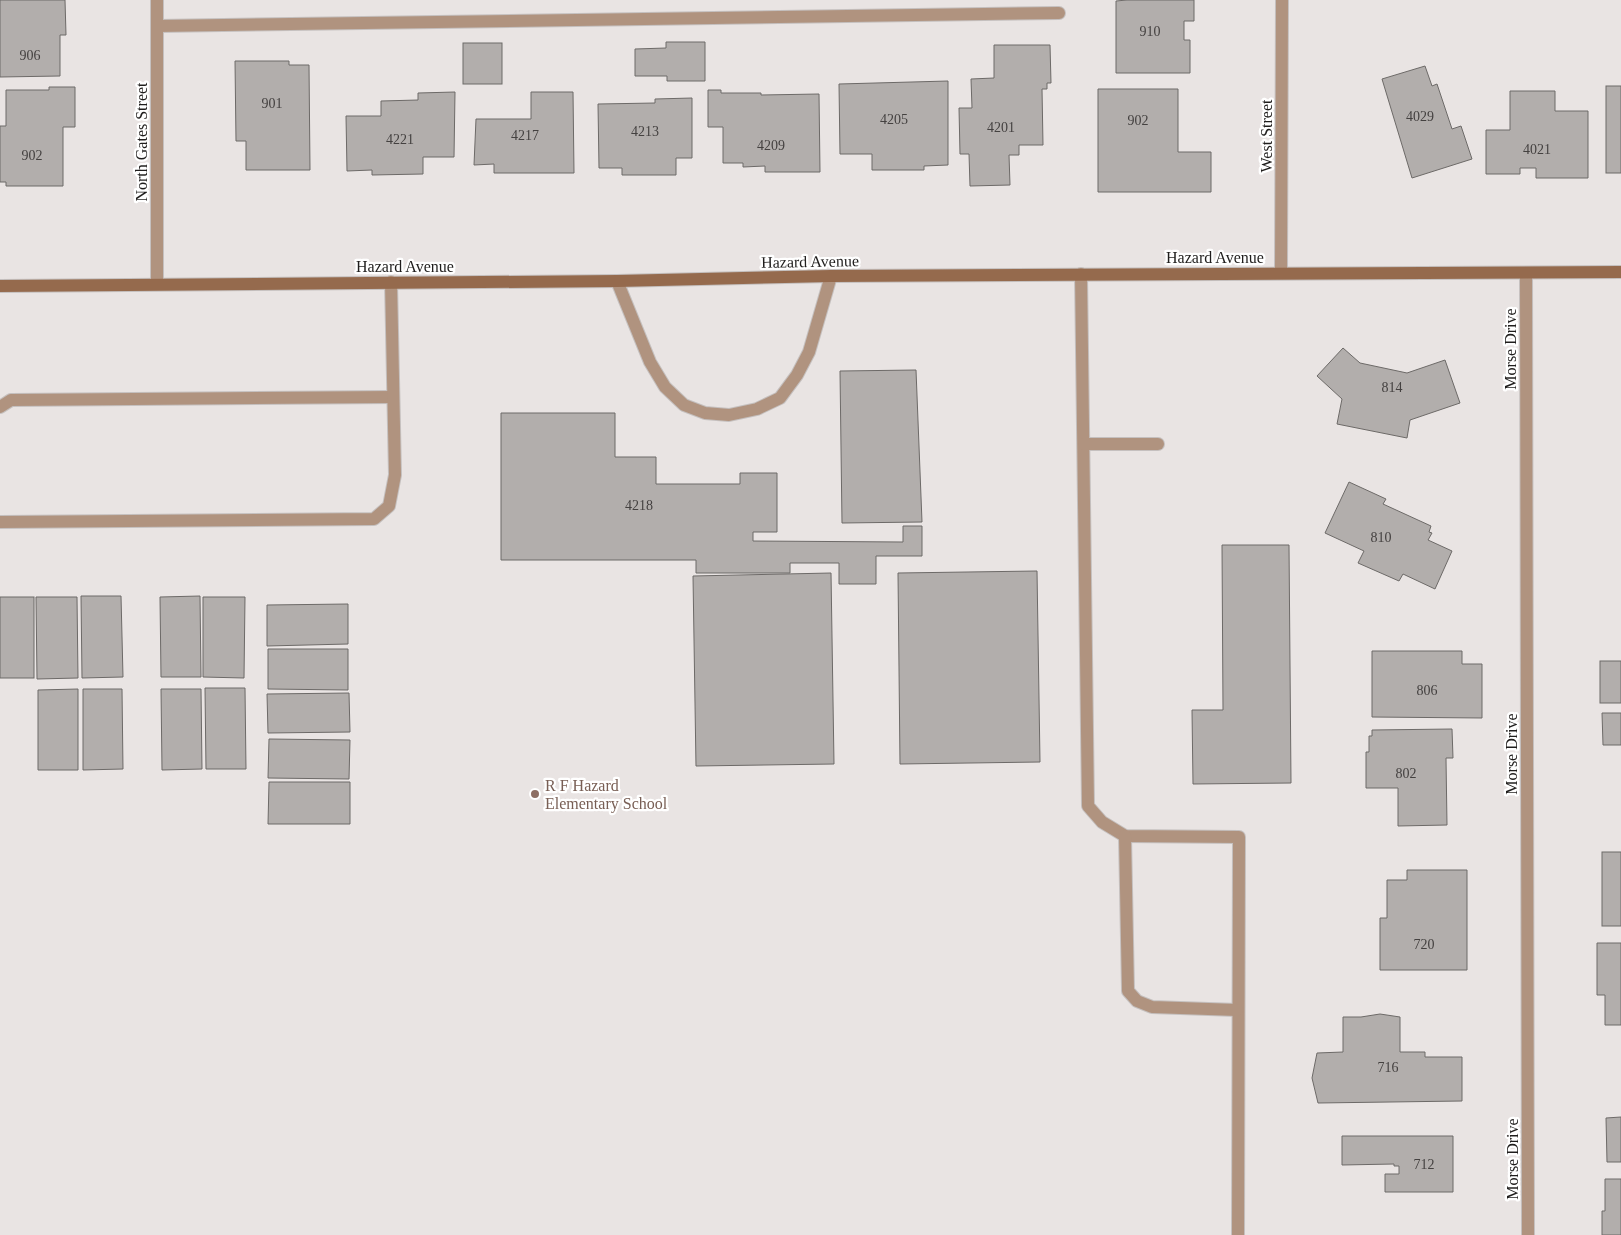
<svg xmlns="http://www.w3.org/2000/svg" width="1621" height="1235" viewBox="0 0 1621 1235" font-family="Georgia,serif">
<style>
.building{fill:#b2aeac;stroke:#6d6a68}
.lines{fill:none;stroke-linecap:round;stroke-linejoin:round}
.lane-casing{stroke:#c5c0bf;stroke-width:14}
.street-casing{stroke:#c5c0bf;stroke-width:14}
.secondary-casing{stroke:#c5c0bf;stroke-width:14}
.lane{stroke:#b0937f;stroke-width:12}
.street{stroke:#b0937f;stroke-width:12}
.secondary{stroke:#956a4d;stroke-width:12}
.education-dot{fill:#8d6e63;stroke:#fff;stroke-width:2}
.labels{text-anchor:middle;stroke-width:4.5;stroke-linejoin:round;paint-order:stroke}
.number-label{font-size:14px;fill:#444140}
.street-label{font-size:16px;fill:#1f1d1c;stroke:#fff}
.education-label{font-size:16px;fill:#785e54;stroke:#fff;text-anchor:start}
</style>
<rect width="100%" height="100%" fill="#e9e4e3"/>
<!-- building -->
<g class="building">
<path d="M 0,0 L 65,0 L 66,35 L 60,35 L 60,76 L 0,77 Z"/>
<path d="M 1127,0 L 1194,0 L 1194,21 L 1184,21 L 1184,40 L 1190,40 L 1190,73 L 1116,73 L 1116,1 Z"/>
<path d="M 666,42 L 705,42 L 705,81 L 667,81 L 667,76 L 635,76 L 635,49 L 666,48 Z"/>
<rect x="463" y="43" width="39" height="41"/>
<path d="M 994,45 L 1050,45 L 1051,83 L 1047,83 L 1047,89 L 1042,89 L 1043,145 L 1019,145 L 1019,155 L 1009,155 L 1010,185 L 970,186 L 969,154 L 960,154 L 959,108 L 972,108 L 971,79 L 994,78 Z"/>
<path d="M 235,61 L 289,61 L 289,65 L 309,65 L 310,170 L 246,170 L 246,141 L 236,141 Z"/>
<path d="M 1425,66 L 1432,86 L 1437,84 L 1452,129 L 1461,126 L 1472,159 L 1412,178 L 1382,79 Z"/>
<path d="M 948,81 L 948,165 L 924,166 L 924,170 L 872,170 L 872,154 L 840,154 L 839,84 Z"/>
<rect x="1606" y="86" width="15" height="87"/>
<path d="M 49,87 L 75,87 L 75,127 L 63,127 L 63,186 L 6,186 L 6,182 L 0,182 L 0,126 L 6,126 L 6,90 L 49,90 Z"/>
<path d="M 1098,89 L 1178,89 L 1178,152 L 1211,152 L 1211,192 L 1098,192 Z"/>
<path d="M 708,90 L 721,90 L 721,93 L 761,93 L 761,95 L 819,94 L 820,172 L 765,172 L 765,166 L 743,167 L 743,163 L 723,163 L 723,127 L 708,127 Z"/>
<path d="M 1510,91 L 1555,91 L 1555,111 L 1588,111 L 1588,178 L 1536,178 L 1536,168 L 1520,168 L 1520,174 L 1486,174 L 1486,130 L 1510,130 Z"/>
<path d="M 455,92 L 454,157 L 423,157 L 423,174 L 372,175 L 372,170 L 347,171 L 346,116 L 381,116 L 381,101 L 418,100 L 418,93 Z"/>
<path d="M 531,92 L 573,92 L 574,173 L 494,173 L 494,164 L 474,165 L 476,119 L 531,119 Z"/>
<path d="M 692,98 L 692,158 L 676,158 L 676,175 L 622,175 L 622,168 L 599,168 L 598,104 L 655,103 L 655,99 Z"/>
<path d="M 1343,348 L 1360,363 L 1407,373 L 1445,360 L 1460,403 L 1410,420 L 1407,438 L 1337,424 L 1342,399 L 1317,376 Z"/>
<path d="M 916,370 L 922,522 L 842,523 L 840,371 Z"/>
<path d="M 501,413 L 615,413 L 615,457 L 656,457 L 656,484 L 740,484 L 740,473 L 777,473 L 777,532 L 753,532 L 753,541 L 903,542 L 903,526 L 922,526 L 922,556 L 876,556 L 876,584 L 839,584 L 839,563 L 790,563 L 790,573 L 696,573 L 696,560 L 501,560 Z"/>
<path d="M 1349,482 L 1386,499 L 1383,504 L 1431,526 L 1429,532 L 1432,533 L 1428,540 L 1452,551 L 1435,589 L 1403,574 L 1399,581 L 1358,563 L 1364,551 L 1325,533 Z"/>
<path d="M 1222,545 L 1289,545 L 1291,783 L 1193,784 L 1192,710 L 1223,710 Z"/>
<path d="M 1037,571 L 1040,762 L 900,764 L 898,573 Z"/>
<path d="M 831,573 L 834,764 L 696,766 L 693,576 Z"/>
<path d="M 81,596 L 121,596 L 123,677 L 82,678 Z"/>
<path d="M 200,596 L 201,677 L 161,677 L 160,597 Z"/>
<rect x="0" y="597" width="34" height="81"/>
<path d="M 36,597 L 77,597 L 78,678 L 37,679 Z"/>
<path d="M 203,597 L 245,597 L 244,678 L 203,677 Z"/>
<path d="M 348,604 L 348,644 L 267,646 L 267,605 Z"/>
<path d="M 268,649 L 348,649 L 348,690 L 268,689 Z"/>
<path d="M 1372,651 L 1462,651 L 1462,664 L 1482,664 L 1482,718 L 1372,717 Z"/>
<rect x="1600" y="661" width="21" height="42"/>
<path d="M 205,688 L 245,688 L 246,769 L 206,769 Z"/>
<path d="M 78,689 L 78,770 L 38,770 L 38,690 Z"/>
<path d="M 83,689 L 122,689 L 123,769 L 83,770 Z"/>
<path d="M 161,689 L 201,689 L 202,769 L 162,770 Z"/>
<path d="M 349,693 L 350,732 L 268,733 L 267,694 Z"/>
<path d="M 1602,713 L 1621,713 L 1621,745 L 1603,745 Z"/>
<path d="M 1452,729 L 1453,758 L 1446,758 L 1447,825 L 1398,826 L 1398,788 L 1366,788 L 1366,752 L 1369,752 L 1369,736 L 1372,736 L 1372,730 Z"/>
<path d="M 269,739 L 350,740 L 349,779 L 268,778 Z"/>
<path d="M 269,782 L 350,782 L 350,824 L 268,824 Z"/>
<rect x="1602" y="852" width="19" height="74"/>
<path d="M 1407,870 L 1467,870 L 1467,970 L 1380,970 L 1380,918 L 1387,918 L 1387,880 L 1407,880 Z"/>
<path d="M 1597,943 L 1621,943 L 1621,1025 L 1605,1025 L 1605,995 L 1597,995 Z"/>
<path d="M 1380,1014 L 1400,1017 L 1400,1052 L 1425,1052 L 1425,1057 L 1462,1057 L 1462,1101 L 1318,1103 L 1312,1078 L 1317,1053 L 1343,1052 L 1343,1017 L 1361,1017 Z"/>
<path d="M 1621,1117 L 1621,1162 L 1607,1162 L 1606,1118 Z"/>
<path d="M 1342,1136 L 1453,1136 L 1453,1192 L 1385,1192 L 1385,1174 L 1399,1174 L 1399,1166 L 1394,1166 L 1394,1164 L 1342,1165 Z"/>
<path d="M 1605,1179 L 1621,1179 L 1621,1235 L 1602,1235 L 1602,1211 L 1605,1211 Z"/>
</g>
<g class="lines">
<defs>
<g id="lane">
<path d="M 157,26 L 1059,13"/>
<path d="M 1081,274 L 1088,806 L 1102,822 L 1125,836 L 1239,837 L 1238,1235"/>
<path d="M 617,281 L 650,362 L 665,387 L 684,405 L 705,413 L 729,415 L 757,409 L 780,398 L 797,375 L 809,352 L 831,276"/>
<path d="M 0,407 L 11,400 L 393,397"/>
<path d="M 1084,444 L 1158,444"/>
<path d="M 0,522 L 374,519 L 389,506 L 395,475 L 391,282"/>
<path d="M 1125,836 L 1128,991 L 1137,1001 L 1152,1007 L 1237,1010"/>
</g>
<g id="street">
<path d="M 157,0 L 157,284"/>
<path d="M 1281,273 L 1282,0"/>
<path d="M 1526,273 L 1528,1235"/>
</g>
<path id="secondary" d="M 0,286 L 617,281 L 831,276 L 1621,272"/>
</defs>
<!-- lane casing -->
<use href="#lane" class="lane-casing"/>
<!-- street casing -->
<use href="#street" class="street-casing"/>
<!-- secondary casing -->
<use href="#secondary" class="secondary-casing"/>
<!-- lane -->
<use href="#lane" class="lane"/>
<!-- street -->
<use href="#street" class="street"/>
<!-- secondary -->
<use href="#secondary" class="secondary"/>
</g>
<!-- markers -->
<circle class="education-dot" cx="535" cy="794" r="5"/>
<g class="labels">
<!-- number labels -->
<g class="number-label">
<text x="1150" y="36">910</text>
<text x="30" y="60">906</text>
<text x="272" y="108">901</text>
<text x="1420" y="121">4029</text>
<text x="894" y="124">4205</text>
<text x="1138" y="125">902</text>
<text x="1001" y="132">4201</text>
<text x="645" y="136">4213</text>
<text x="525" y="140">4217</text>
<text x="400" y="144">4221</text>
<text x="771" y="150">4209</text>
<text x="1537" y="154">4021</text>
<text x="32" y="160">902</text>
<text x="1392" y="392">814</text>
<text x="639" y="510">4218</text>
<text x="1381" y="542">810</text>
<text x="1427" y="695">806</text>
<text x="1406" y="778">802</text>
<text x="1424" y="949">720</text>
<text x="1388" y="1072">716</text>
<text x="1424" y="1169">712</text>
</g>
<!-- street labels -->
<g class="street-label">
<text transform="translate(1266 136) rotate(-90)" y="6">West Street</text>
<text transform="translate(141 142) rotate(-90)" y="6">North Gates Street</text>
<text x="1215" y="263">Hazard Avenue</text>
<text transform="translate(810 261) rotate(-1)" y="6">Hazard Avenue</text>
<text x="405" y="272">Hazard Avenue</text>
<text transform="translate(1510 349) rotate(-90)" y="6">Morse Drive</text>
<text transform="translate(1511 754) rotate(-90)" y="6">Morse Drive</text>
<text transform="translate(1512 1159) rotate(-90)" y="6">Morse Drive</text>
</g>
<!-- education labels -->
<g class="education-label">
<text x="545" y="791">R F Hazard<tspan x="545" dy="18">Elementary School</tspan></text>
</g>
</g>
</svg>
